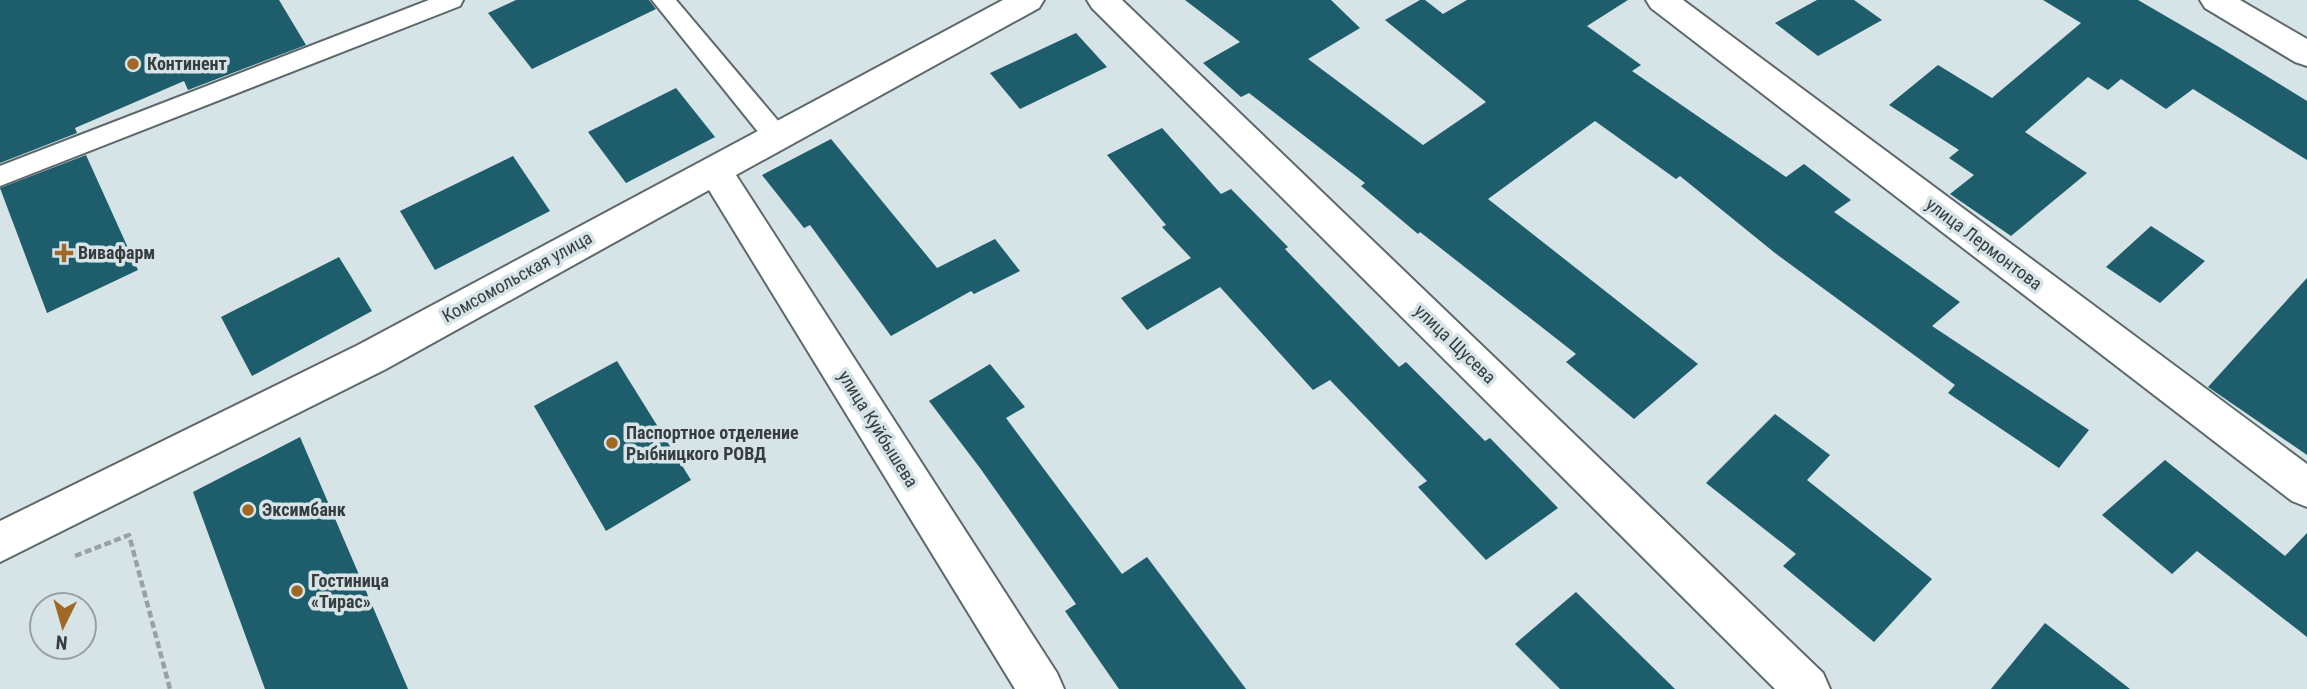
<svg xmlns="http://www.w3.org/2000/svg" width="2307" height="689" viewBox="0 0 2307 689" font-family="'Roboto Condensed',sans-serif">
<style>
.building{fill:#1d5d6c}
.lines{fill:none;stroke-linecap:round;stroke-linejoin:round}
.service-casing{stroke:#5d686b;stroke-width:4}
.minor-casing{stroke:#5d686b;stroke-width:4}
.path{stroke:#98a2a5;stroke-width:4.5;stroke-dasharray:7 3.5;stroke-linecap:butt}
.service{fill:#fff;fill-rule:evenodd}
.minor{fill:#fff;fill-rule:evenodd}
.poi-dot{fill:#a16825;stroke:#d6e3e7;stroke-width:2.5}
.labels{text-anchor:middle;stroke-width:7;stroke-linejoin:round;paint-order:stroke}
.poi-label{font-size:18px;font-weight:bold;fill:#373d3e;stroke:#d6e3e7;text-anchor:start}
.street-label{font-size:18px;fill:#373d3e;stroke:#d6e3e7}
</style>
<rect width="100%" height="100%" fill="#d6e3e7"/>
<!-- building -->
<g class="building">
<path d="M 0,0 L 279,0 L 306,45 L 188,90 L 184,81 L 75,128 L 77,133 L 0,163 Z"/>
<path d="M 516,0 L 649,0 L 656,9 L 532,69 L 488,13 Z"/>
<path d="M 1185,0 L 1331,0 L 1360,28 L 1308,59 L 1423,145 L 1486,102 L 1385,20 L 1420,0 L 1425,0 L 1443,14 L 1467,0 L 1628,0 L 1587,26 L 1641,65 L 1632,71 L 1786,177 L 1804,164 L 1851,200 L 1834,212 L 1960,302 L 1932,326 L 2089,430 L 2059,468 L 1948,393 L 1955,385 L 1775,253 L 1680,176 L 1676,179 L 1595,121 L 1488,199 L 1698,364 L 1634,419 L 1566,362 L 1576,354 L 1420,232 L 1418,234 L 1361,186 L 1365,183 L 1249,93 L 1241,97 L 1203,63 L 1240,42 Z"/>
<path d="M 1817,0 L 1854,0 L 1882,20 L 1818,56 L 1775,23 Z"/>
<path d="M 2043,0 L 2138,0 L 2219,47 L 2307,101 L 2307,160 L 2193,89 L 2166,109 L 2121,79 L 2108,90 L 2088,77 L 2025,132 L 2087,173 L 2011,236 L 1950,194 L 1974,175 L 1949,158 L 1959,150 L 1889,105 L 1938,65 L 1992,98 L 2081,23 Z"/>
<path d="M 1076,33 L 1107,67 L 1020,109 L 990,73 Z"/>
<path d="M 676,88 L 715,137 L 626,183 L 588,132 Z"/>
<path d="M 1162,128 L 1221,194 L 1231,189 L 1288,247 L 1285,249 L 1399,367 L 1406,362 L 1485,441 L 1490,438 L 1558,508 L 1486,560 L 1418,487 L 1427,481 L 1330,380 L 1313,390 L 1220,287 L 1147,330 L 1121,298 L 1191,258 L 1162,227 L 1166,225 L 1107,155 Z"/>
<path d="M 831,139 L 937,268 L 995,239 L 1020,271 L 974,294 L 971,291 L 891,336 L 810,225 L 804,228 L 762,175 Z"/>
<path d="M 86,155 L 138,270 L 47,313 L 0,188 Z"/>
<path d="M 513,156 L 550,211 L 435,270 L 400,211 Z"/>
<path d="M 2151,226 L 2205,261 L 2160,303 L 2106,267 Z"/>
<path d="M 339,257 L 372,311 L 252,376 L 221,317 Z"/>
<path d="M 2307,278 L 2307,455 L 2208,387 Z"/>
<path d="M 617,361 L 691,480 L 606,531 L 534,406 Z"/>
<path d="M 990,364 L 1025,407 L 1006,418 L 1122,574 L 1147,557 L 1246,689 L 1119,689 L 1065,611 L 1076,604 L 980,468 L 929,401 Z"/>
<path d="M 1775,414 L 1830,455 L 1807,480 L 1932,579 L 1874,642 L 1783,566 L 1796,554 L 1706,483 Z"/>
<path d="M 300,437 L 408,689 L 265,689 L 193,492 Z"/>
<path d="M 2165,460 L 2285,556 L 2307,533 L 2307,637 L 2197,551 L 2172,574 L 2102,515 Z"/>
<path d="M 1576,592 L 1675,689 L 1560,689 L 1515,644 Z"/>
<path d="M 2045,623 L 2130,689 L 1991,689 Z"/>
</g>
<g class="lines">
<defs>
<g id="service">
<path d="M 429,0 L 463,0 L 460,6 L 0,186 L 0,166 Z"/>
<path d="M 652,0 L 676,0 L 785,129 L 788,136 L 785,143 L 776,145 L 767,143 Z"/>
</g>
<g id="minor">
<path d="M 1003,0 L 1044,0 L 1039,8 L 736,175 L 1057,673 L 1064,689 L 1015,689 L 709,190 L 386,369 L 0,562 L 0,521 L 358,345 Z"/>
<path d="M 1087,0 L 1122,0 L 1823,673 L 1830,689 L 1775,689 L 1092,8 Z"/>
<path d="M 1646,0 L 1683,0 L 2307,464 L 2307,507 L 2292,501 L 1651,8 Z"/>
<path d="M 2200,0 L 2240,0 L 2307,39 L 2307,66 L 2295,62 L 2205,8 Z"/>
</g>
</defs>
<!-- service casing -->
<use href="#service" class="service-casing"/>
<!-- minor casing -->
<use href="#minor" class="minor-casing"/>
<!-- path -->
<path class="path" d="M 75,556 L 129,535 L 170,689"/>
<!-- service -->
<use href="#service" class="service"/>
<!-- minor -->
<use href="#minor" class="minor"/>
</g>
<!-- markers -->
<g class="poi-dot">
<circle cx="133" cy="64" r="7"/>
<path d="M60.5 242.5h7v7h7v7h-7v7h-7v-7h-7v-7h7z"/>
<circle cx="612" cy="443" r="7"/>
<circle cx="248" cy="510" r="7"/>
<circle cx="297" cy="591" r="7"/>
</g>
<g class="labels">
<!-- poi labels -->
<g class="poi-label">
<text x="147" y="70">Континент</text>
<text x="78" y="259">Вивафарм</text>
<text x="626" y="439">Паспортное отделение<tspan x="626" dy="21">Рыбницкого РОВД</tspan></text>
<text x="262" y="516">Эксимбанк</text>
<text x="311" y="587">Гостиница<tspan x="311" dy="21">«Тирас»</tspan></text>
</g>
<!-- street labels -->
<g class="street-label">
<text transform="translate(1984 244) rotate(37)" y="6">улица Лермонтова</text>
<text transform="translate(517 277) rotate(-29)" y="6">Комсомольская улица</text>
<text transform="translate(1455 344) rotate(44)" y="6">улица Щусева</text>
<text transform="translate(878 429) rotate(58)" y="6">улица Куйбышева</text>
</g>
</g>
<!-- north arrow -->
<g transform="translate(63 626) rotate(185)"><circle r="33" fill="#d6e3e7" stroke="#96a1a3" stroke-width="2"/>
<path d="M0-5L12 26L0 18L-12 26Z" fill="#a16825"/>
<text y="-10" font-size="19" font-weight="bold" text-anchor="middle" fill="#373d3e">N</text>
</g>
</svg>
